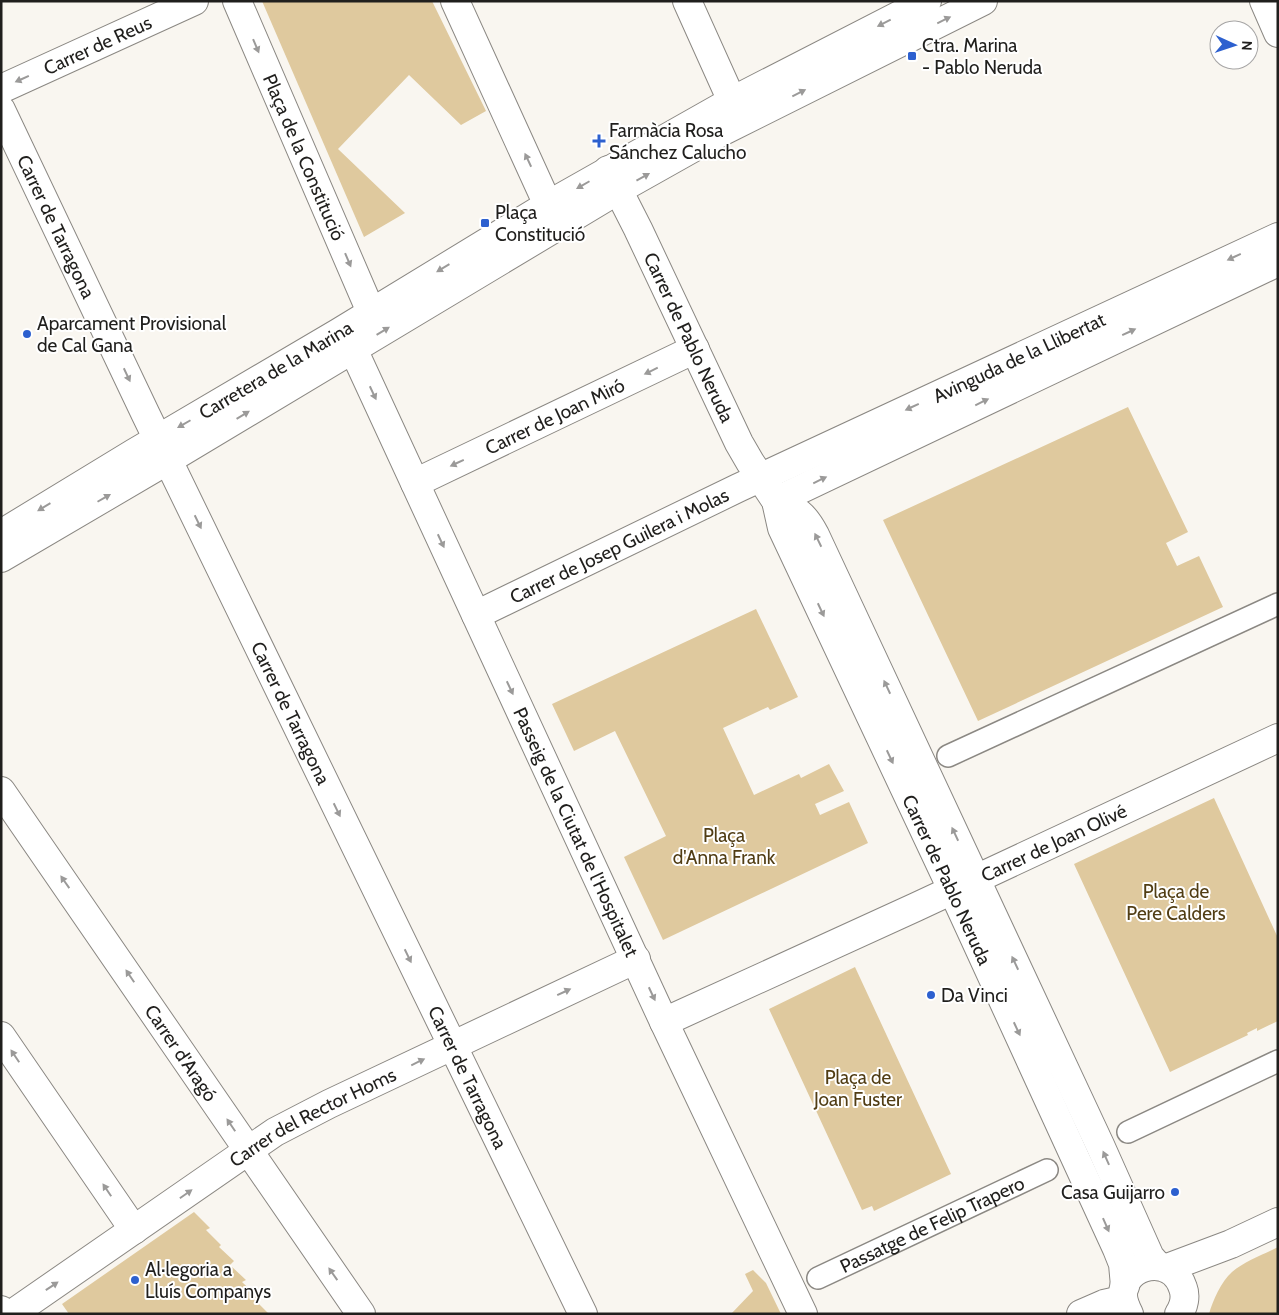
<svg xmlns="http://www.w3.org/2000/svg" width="1279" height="1315" viewBox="0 0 1279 1315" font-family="Cabin,sans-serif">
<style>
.green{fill:#dfc99e}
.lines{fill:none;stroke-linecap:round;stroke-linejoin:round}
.pedestrian-casing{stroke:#8b8883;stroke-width:24}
.minor-casing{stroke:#8b8883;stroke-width:30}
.tertiary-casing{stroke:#8b8883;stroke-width:30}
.secondary-casing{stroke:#8b8883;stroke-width:30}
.pedestrian{stroke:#fff;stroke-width:21}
.minor{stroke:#fff;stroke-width:28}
.tertiary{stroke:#fff;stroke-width:28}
.secondary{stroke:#fff;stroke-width:28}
.oneway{fill:#9b9a99}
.poi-dot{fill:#2d60cf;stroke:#fff;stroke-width:2}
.labels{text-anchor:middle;stroke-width:4;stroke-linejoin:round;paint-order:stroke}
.street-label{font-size:19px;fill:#201f1d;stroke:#fff}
.poi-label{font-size:19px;fill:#201f1d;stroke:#fff;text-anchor:start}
.park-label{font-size:19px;fill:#513d14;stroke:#fff}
</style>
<rect width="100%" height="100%" fill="#f9f6f0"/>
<!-- green -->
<g class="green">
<path d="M 262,1 L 432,1 L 486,111 L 461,125 L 409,75 L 338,149 L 405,213 L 364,237 Z"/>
<path d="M 1128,407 L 1188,532 L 1166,543 L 1177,566 L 1199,556 L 1223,607 L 978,721 L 883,520 Z"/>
<path d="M 756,609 L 798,697 L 770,710 L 768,707 L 723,728 L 754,795 L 799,774 L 801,778 L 829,764 L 844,791 L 815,804 L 820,815 L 849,802 L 868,843 L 663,940 L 624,857 L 666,836 L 615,731 L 574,751 L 552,704 Z"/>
<path d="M 1214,798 L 1278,938 L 1278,1021 L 1257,1031 L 1257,1028 L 1247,1033 L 1248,1035 L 1170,1072 L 1074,864 Z"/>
<path d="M 855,967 L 951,1174 L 874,1211 L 872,1206 L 862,1210 L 769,1009 Z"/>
<path d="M 194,1212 L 210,1228 L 206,1230 L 221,1245 L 219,1247 L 234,1261 L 230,1265 L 246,1280 L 242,1282 L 258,1297 L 254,1299 L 269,1314 L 69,1314 L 62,1304 Z"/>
<path d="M 1278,1247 L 1278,1314 L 1209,1314 C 1213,1300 1221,1282 1232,1272 C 1245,1261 1263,1255 1278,1247 Z"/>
<path d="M 753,1270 L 766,1283 L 781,1314 L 731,1314 L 753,1291 L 745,1274 Z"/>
</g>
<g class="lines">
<defs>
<g id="pedestrian">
<path d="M 948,756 L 1278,604"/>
<path d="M 1128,1132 L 1278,1061"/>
<path id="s1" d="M 818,1278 L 1047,1170"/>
</g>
<g id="minor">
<path id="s2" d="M 237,1 L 371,312"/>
<path d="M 455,1 L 548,205 C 550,213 550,221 545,228"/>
<path d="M 1264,1 L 1278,33"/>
<path id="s3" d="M 1,89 L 194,1"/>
<path id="s4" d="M 1,110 L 146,415 L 583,1314"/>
<path id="s5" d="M 608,170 L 638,229 L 739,443 L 750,462 L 776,501 L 782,528 L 952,889 L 1117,1249 L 1123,1264 L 1125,1286"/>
<path id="s6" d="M 353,349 L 664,1022 L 803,1314"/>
<path id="s7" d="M 415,483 L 695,349"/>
<path d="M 776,501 C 797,510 804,514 815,535 L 1100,1145 L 1150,1257 L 1157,1265"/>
<path d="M 776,501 L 1278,262"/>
<path id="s8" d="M 476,615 L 738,488 L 1278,237"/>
<path id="s9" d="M 1,791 C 122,965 240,1140 361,1314"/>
<path id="s10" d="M 664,1022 L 916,907 L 1278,738"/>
<path d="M 1,1036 L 134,1230"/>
<path d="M 1167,1268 L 1231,1244 L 1278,1222"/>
<path id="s11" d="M 12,1314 L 275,1132 L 329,1104 L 636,959"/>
<path d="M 1081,1314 L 1104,1304 L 1113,1302 L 1125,1306"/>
<path d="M 1129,1314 C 1126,1308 1123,1302 1123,1295 C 1123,1263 1172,1253 1183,1288 C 1186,1296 1184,1306 1179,1314"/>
</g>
<g id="tertiary">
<path d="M 687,1 L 732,101 L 738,107 L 745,111"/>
<path id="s12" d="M 1,534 L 134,453 L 338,333 L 548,205 L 732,101 L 927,1"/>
<path d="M 1,558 L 168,460 L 618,190 L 723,131 L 983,1"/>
</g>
<path id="secondary" d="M 1,1310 L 4,1314"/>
</defs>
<!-- pedestrian casing -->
<use href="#pedestrian" class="pedestrian-casing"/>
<!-- minor casing -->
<use href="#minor" class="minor-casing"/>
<!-- tertiary casing -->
<use href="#tertiary" class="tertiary-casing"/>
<!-- secondary casing -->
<use href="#secondary" class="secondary-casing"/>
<!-- pedestrian -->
<use href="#pedestrian" class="pedestrian"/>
<!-- minor -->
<use href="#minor" class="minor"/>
<!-- tertiary -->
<use href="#tertiary" class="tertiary"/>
<!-- secondary -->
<use href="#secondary" class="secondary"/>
</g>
<!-- one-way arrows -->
<defs><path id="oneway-solid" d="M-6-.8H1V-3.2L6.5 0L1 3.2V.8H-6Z" transform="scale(1.25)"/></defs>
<g class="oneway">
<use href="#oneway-solid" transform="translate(944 20) rotate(-26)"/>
<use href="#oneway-solid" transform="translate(884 23) rotate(153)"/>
<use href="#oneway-solid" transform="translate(256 46) rotate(67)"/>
<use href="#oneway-solid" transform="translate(22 79) rotate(156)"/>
<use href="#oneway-solid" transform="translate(799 93) rotate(-27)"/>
<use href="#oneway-solid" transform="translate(528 160) rotate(-115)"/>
<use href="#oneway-solid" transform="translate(643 177) rotate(-29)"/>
<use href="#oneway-solid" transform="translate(583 185) rotate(150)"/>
<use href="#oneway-solid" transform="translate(1234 257) rotate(155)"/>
<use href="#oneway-solid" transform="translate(348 260) rotate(67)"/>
<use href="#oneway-solid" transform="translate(443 268) rotate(149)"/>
<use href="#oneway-solid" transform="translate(383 331) rotate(-31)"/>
<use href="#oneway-solid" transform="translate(1129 332) rotate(-25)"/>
<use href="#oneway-solid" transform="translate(651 371) rotate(154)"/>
<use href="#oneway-solid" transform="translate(127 375) rotate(65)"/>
<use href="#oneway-solid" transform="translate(373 393) rotate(65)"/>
<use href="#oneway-solid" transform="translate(982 402) rotate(-26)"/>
<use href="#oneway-solid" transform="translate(912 407) rotate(155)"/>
<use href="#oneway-solid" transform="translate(243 415) rotate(-31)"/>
<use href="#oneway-solid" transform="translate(184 424) rotate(150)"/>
<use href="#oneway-solid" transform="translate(457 463) rotate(155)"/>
<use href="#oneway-solid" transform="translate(820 480) rotate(-26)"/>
<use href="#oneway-solid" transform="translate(104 498) rotate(-30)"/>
<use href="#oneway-solid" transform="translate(44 507) rotate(149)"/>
<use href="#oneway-solid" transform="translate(198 522) rotate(64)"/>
<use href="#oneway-solid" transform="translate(818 540) rotate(-116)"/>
<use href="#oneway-solid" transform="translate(441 541) rotate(65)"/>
<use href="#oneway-solid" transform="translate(821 610) rotate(65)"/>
<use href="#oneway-solid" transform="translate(887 687) rotate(-115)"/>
<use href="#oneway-solid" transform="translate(510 688) rotate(65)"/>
<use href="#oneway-solid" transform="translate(890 757) rotate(65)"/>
<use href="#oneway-solid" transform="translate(337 810) rotate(64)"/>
<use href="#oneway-solid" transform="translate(955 834) rotate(-115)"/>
<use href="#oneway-solid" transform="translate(65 882) rotate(-125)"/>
<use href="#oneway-solid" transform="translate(408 956) rotate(64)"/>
<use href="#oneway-solid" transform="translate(1015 963) rotate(-115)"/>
<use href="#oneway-solid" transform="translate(130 976) rotate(-124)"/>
<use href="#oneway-solid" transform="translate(564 992) rotate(-25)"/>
<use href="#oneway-solid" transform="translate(652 994) rotate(65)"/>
<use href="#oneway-solid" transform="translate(1017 1029) rotate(65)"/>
<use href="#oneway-solid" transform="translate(15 1056) rotate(-124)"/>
<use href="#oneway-solid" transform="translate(418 1062) rotate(-26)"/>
<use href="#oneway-solid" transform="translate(231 1125) rotate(-124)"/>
<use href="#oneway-solid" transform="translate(1106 1158) rotate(-114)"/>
<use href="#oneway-solid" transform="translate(107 1190) rotate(-124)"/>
<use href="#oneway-solid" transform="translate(186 1194) rotate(-35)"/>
<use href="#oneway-solid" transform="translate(1106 1225) rotate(66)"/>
<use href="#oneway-solid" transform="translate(333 1274) rotate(-125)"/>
<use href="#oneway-solid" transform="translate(52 1286) rotate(-34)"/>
</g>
<!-- markers -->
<g class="poi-dot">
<rect x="907" y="51" width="10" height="10" rx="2.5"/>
<path d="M596.5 133.5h5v5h5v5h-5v5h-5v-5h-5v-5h5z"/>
<rect x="480" y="218" width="10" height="10" rx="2.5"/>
<circle cx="27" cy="334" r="5"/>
<circle cx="931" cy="995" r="5"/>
<circle cx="1175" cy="1192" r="5"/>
<circle cx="135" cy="1280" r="5"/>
</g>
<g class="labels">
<!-- street labels -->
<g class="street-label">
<text dy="7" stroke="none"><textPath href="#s3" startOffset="106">Carrer de Reus</textPath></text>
<text dy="7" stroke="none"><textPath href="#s2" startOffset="170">Plaça de la Constitució</textPath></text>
<text dy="7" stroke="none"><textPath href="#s4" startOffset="129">Carrer de Tarragona</textPath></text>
<text dy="7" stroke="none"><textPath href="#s5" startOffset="186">Carrer de Pablo Neruda</textPath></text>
<text dy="7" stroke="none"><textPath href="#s8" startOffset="601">Avinguda de la Llibertat</textPath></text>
<text dy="7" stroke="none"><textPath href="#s12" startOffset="320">Carretera de la Marina</textPath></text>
<text dy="7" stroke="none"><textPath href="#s7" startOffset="155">Carrer de Joan Miró</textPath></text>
<text dy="7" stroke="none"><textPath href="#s8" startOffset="159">Carrer de Josep Guilera i Molas</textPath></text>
<text dy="7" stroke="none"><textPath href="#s4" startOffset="669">Carrer de Tarragona</textPath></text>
<text dy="7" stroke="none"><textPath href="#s6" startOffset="532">Passeig de la Ciutat de l'Hospitalet</textPath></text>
<text dy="7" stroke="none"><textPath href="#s10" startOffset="429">Carrer de Joan Olivé</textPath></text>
<text dy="7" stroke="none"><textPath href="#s5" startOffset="788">Carrer de Pablo Neruda</textPath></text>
<text dy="7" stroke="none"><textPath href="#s9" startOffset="318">Carrer d'Aragó</textPath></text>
<text dy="7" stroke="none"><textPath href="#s4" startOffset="1074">Carrer de Tarragona</textPath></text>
<text dy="7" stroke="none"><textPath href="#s11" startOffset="360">Carrer del Rector Homs</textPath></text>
<text dy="7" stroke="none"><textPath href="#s1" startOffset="126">Passatge de Felip Trapero</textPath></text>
</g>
<!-- poi labels -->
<g class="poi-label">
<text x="922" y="52">Ctra. Marina<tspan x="922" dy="22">- Pablo Neruda</tspan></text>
<text x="609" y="137">Farmàcia Rosa<tspan x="609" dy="22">Sánchez Calucho</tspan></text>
<text x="495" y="219">Plaça<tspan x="495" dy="22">Constitució</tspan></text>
<text x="37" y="330">Aparcament Provisional<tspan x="37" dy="22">de Cal Gana</tspan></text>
<text x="941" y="1002">Da Vinci</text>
<text x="1165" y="1199" text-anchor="end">Casa Guijarro</text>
<text x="145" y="1276">Al·legoria a<tspan x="145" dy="22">Lluís Companys</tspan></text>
</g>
<!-- park labels -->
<g class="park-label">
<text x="724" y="842">Plaça<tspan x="724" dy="22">d'Anna Frank</tspan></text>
<text x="1176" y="898">Plaça de<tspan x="1176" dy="22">Pere Calders</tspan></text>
<text x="858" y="1084">Plaça de<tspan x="858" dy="22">Joan Fuster</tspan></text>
</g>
</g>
<!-- border -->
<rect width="1279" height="1315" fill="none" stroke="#201f1d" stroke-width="5"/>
<!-- north arrow -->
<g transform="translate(1234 45) rotate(93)"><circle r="24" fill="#ffffff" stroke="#a6a5a5"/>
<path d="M0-4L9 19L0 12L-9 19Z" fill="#2d60cf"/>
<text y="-8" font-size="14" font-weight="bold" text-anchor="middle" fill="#201f1d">N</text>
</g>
</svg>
